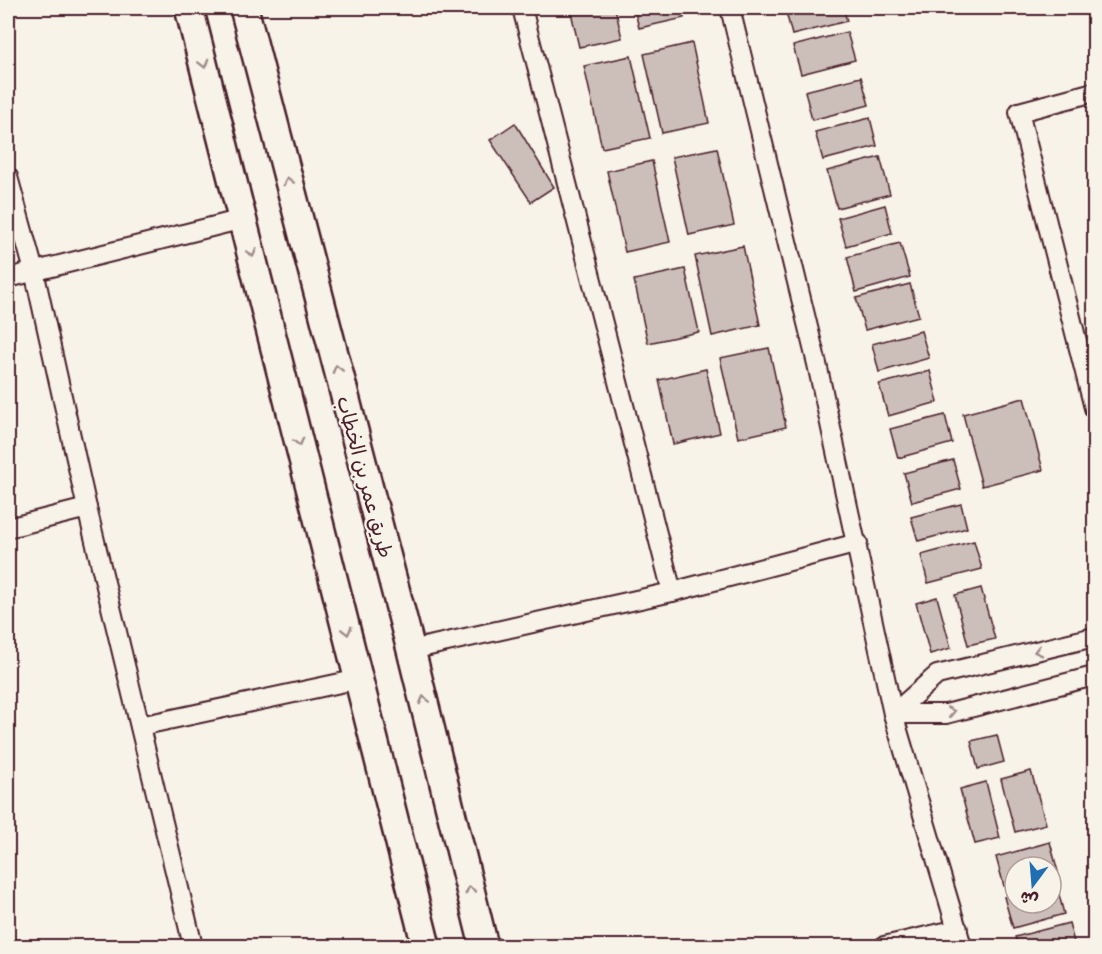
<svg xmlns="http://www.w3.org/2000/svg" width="1102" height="954" viewBox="0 0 1102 954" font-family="Dekko,'Playpen Sans Arabic',sans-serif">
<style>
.building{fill:#ccbfb9;stroke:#4a1f2b;stroke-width:1.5}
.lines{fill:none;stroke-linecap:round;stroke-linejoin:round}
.street-casing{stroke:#4a1f2b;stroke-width:22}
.secondary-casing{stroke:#4a1f2b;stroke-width:32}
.street{stroke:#f7f3e8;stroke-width:18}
.secondary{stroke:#f7f3e8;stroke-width:27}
.oneway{stroke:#a0898a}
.labels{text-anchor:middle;stroke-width:4.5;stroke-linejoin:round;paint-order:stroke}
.street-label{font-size:20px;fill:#4a1f2b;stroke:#f7f3e8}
</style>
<rect width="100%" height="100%" fill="#f7f3e8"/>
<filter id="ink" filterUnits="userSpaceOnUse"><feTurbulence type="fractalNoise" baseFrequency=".0167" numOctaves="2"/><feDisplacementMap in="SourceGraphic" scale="12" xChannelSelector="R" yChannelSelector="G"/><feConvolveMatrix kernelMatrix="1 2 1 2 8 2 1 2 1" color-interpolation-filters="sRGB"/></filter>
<g filter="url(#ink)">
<!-- building -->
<g class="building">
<path d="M 570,8 L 615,8 L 622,38 L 579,47 Z"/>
<path d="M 634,8 L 682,8 L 684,18 L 639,28 Z"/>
<path d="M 785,8 L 843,8 L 847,21 L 792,35 Z"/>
<path d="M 847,32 L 855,60 L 801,74 L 793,46 Z"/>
<path d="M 692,43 L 709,123 L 662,133 L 644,54 Z"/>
<path d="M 631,56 L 650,138 L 602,148 L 584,66 Z"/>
<path d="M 861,77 L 869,105 L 812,120 L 805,91 Z"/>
<path d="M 870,118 L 877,146 L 823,160 L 815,132 Z"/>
<path d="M 515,123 L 554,187 L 531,202 L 490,140 Z"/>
<path d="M 717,148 L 734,225 L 689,235 L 672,157 Z"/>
<path d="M 880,157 L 890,194 L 837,208 L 827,171 Z"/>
<path d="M 652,161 L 670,242 L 625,252 L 607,171 Z"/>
<path d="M 885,205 L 892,233 L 846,246 L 838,218 Z"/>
<path d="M 900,243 L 910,277 L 856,292 L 847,257 Z"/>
<path d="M 743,246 L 760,325 L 712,336 L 695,256 Z"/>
<path d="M 685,269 L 699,332 L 648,343 L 634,280 Z"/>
<path d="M 910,284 L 919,316 L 865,330 L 856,298 Z"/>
<path d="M 921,331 L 929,358 L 879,372 L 872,344 Z"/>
<path d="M 769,348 L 786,427 L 738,438 L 720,358 Z"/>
<path d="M 706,369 L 720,433 L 673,444 L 659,380 Z"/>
<path d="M 930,371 L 938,402 L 888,416 L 879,384 Z"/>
<path d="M 1024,398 L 1043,470 L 982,486 L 963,414 Z"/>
<path d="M 945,415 L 952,443 L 898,458 L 890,429 Z"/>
<path d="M 953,460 L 961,489 L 912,502 L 904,473 Z"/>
<path d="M 961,504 L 967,528 L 918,541 L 911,517 Z"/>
<path d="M 974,541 L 982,569 L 928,583 L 921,555 Z"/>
<path d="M 981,588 L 995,639 L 968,645 L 955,595 Z"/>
<path d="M 937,597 L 951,648 L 930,654 L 916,603 Z"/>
<path d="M 997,735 L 1004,762 L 978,769 L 971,741 Z"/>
<path d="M 1031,771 L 1046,824 L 1015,832 L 1001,779 Z"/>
<path d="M 986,782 L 1000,838 L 975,844 L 960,789 Z"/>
<path d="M 1050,842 L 1058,872 L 1051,874 L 1051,867 L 1015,867 L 1015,883 L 1004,886 L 996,857 Z"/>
<path d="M 1056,883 L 1064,914 L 1013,928 L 1004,897 L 1015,894 L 1015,903 L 1051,903 L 1051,885 Z"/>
<path d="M 1069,923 L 1075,946 L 1018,946 L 1015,937 Z"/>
</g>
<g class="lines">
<defs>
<g id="street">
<path d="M 522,8 L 672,592"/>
<path d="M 730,8 L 817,364 L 893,714 L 962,946"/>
<path d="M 1094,92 L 1019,112 L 1094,408"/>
<path d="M 8,177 L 34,271 L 87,508 L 193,946"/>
<path d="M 8,278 L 243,219"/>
<path d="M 8,528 L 87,508"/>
<path d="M 411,650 L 672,592 L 858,543"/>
<path d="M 893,714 L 937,675 L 1094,637"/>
<path d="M 893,714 L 946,714 L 1094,676"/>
<path d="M 140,726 L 359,679"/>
<path d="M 884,946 L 958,929"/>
</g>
<g id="secondary">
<path d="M 189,8 L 426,946"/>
<path d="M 244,8 L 411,650 L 484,946"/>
</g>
</defs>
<!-- street casing -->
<use href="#street" class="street-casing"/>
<!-- secondary casing -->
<use href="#secondary" class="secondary-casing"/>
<!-- street -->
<use href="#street" class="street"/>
<!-- secondary -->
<use href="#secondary" class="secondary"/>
</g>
<!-- one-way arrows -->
<defs><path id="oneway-chevron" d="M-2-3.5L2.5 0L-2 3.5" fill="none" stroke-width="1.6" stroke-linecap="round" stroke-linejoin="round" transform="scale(1.5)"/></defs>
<g class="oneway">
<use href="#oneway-chevron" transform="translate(204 64) rotate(76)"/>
<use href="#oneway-chevron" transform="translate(288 181) rotate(-104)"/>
<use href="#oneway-chevron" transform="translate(252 253) rotate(76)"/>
<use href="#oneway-chevron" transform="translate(337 369) rotate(-104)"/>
<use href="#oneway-chevron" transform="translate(299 442) rotate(76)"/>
<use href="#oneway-chevron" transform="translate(347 631) rotate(76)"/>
<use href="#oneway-chevron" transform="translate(1038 651) rotate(166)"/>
<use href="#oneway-chevron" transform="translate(424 700) rotate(-104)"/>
<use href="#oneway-chevron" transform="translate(951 712) rotate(-11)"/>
<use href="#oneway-chevron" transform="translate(470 890) rotate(-104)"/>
</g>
</g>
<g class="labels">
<!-- street labels -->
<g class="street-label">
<text transform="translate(365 477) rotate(75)" y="7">طريق عمر بن الخطاب</text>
</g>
</g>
<!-- margin -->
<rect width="1102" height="954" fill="none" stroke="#f7f3e8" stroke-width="30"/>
<rect x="15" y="15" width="1072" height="924" fill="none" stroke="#4a1f2b" stroke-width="2" filter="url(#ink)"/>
<!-- north arrow -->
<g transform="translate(1033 885) rotate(196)"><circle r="28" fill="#f7f3e8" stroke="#b29e9c" stroke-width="1.5"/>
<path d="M0-4.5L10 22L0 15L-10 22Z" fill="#1f6fb2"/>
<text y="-9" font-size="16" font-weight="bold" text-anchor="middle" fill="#4a1f2b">ش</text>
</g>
</svg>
